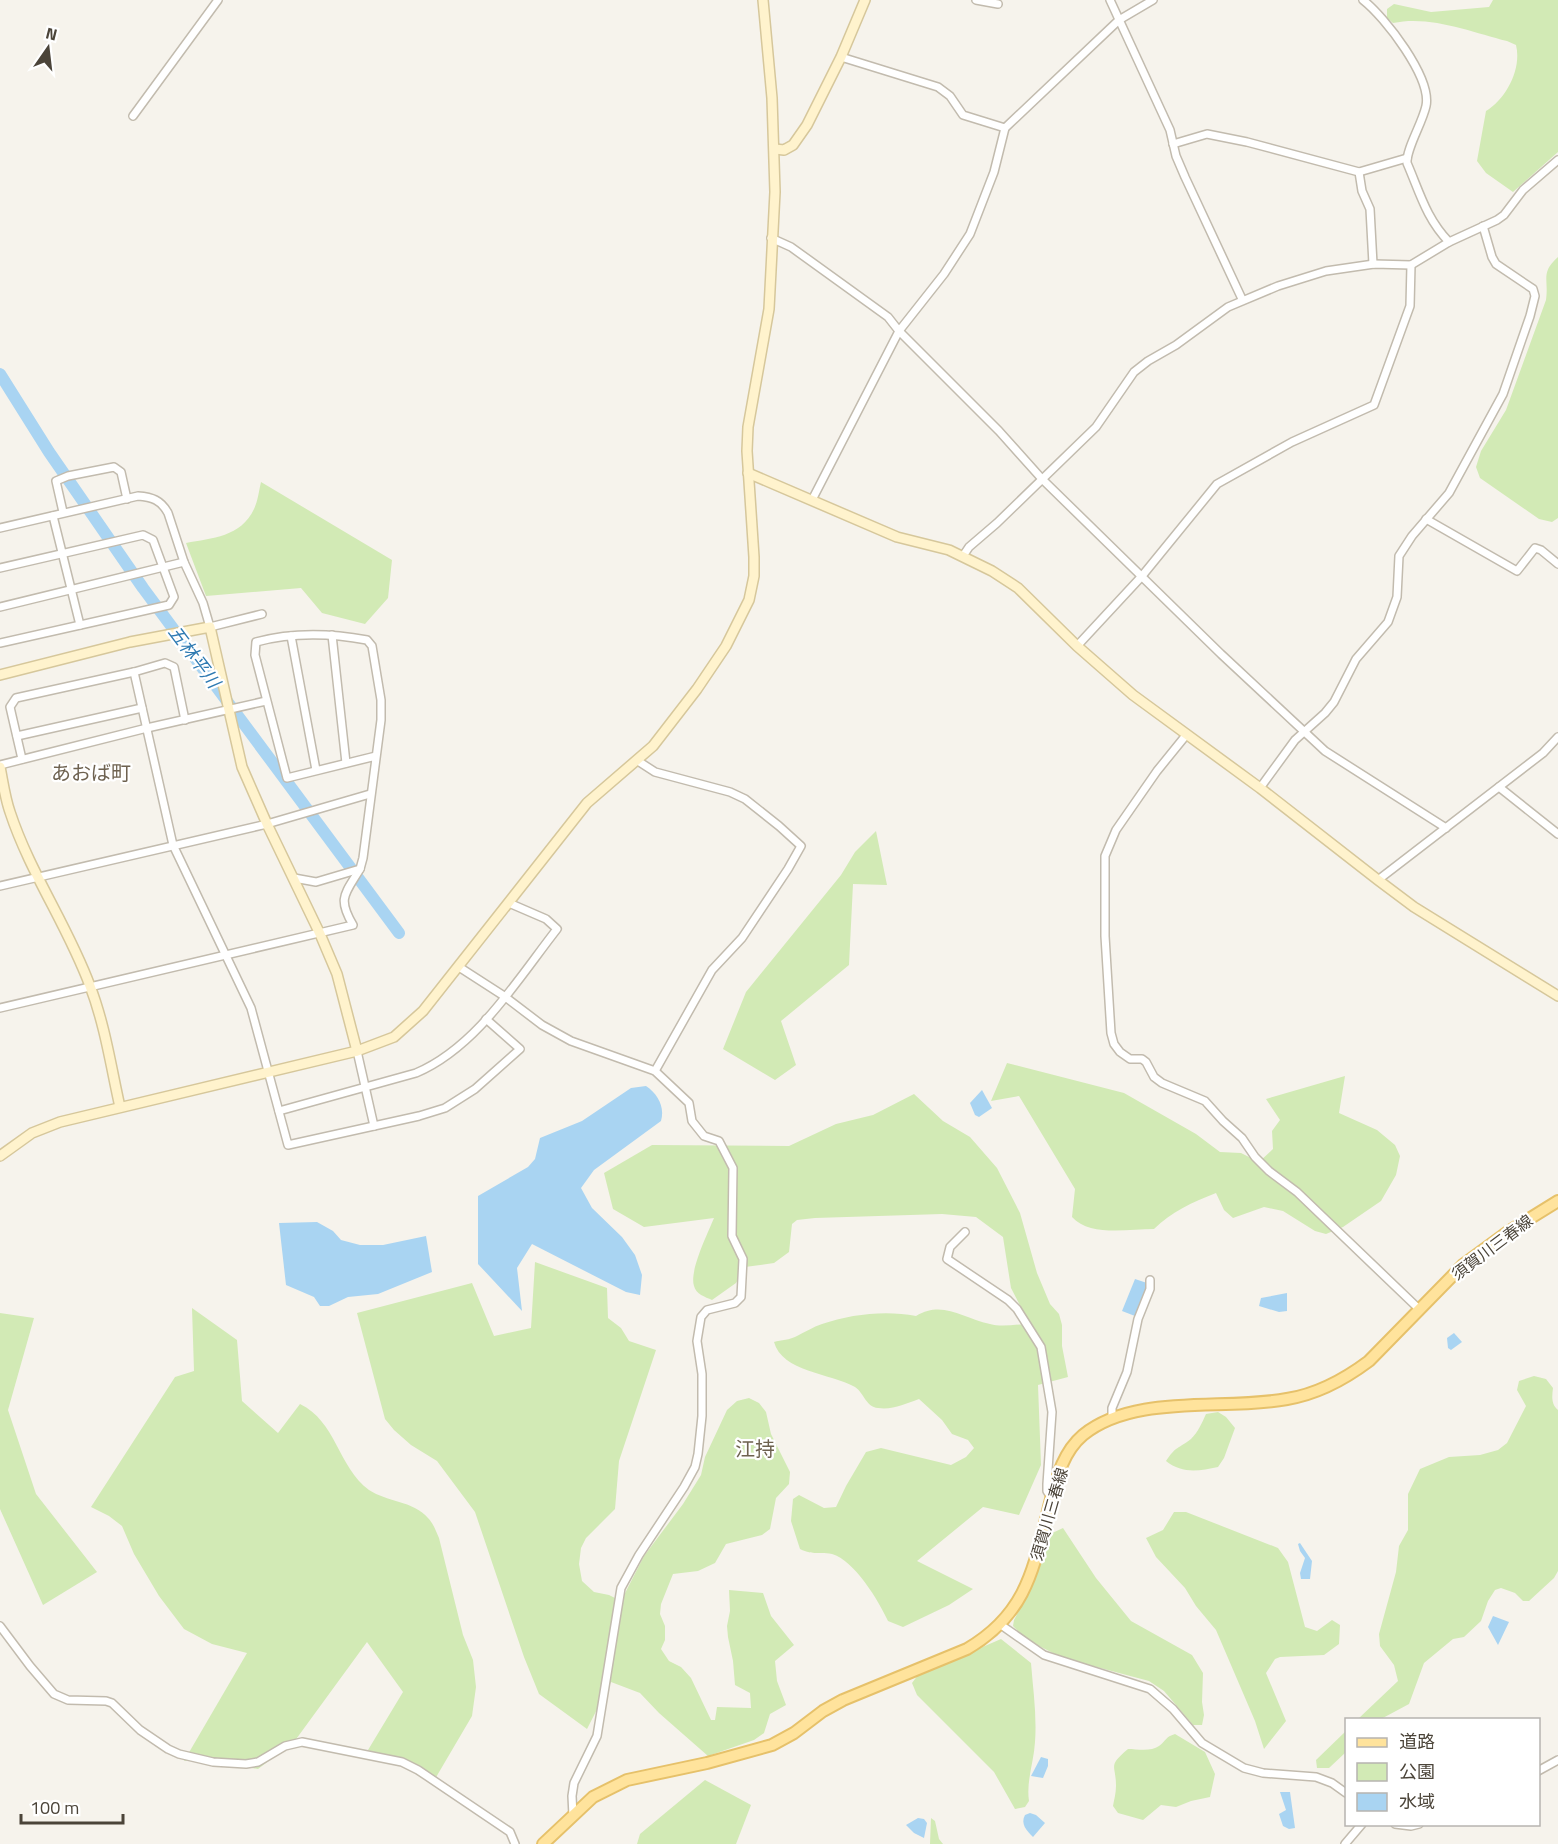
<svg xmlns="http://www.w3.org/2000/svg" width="1558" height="1844" viewBox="0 0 1558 1844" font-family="'Titillium Web','Noto Sans JP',sans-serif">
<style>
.green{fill:#d2eab5}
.water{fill:#a9d4f2}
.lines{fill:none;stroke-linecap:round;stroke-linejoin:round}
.river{stroke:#a9d4f2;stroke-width:12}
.street-casing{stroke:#c2bbae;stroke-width:10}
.secondary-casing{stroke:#d6c79b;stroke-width:12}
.primary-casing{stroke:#e6c16a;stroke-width:14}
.street{stroke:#fff;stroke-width:7}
.secondary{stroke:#fff3cd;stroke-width:9}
.primary{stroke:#ffe39c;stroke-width:10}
.labels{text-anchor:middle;stroke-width:4.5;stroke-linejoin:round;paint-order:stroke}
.street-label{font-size:16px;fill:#4b4439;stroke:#fff}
.water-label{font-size:18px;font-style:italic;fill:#2e7ab2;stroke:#fff}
.quarter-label{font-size:20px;fill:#6e6250;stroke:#fff}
</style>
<rect width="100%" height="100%" fill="#f6f3ec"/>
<!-- green -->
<g class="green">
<path d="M 1493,0 L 1558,0 L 1558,152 L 1513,192 L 1486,173 L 1477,161 L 1486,111 C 1506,99 1522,69 1516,45 L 1507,41 C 1471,32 1430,15 1393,23 L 1387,18 L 1387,9 L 1394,4 L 1431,12 L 1489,7 Z"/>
<path d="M 1558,257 L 1558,518 L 1552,522 L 1539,519 L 1480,478 L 1476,467 L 1481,451 L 1506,410 L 1546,300 C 1549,279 1540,273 1558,257 Z"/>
<path d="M 261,482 L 392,560 L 388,598 L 365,624 L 322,613 L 301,588 L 206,596 L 186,543 C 212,538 241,537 254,509 C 258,501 259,490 261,482 Z"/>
<path d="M 876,831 L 887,885 L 853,884 L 849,965 L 781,1021 L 796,1065 L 775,1080 L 723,1049 L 746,992 L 841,875 L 855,852 Z"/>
<path d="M 1007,1063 L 1124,1093 L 1196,1134 L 1220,1152 L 1241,1153 L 1259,1162 L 1273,1149 L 1272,1131 L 1280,1120 L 1266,1099 L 1345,1076 L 1339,1113 L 1377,1130 L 1395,1145 L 1400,1156 L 1396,1175 L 1381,1201 L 1343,1227 L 1326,1234 L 1315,1231 L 1283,1211 L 1264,1207 L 1233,1218 L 1224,1210 L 1216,1193 C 1193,1202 1171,1212 1154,1229 C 1128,1229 1090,1237 1072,1217 L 1075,1189 L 1019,1096 L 991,1101 Z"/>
<path d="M 914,1094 L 943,1121 L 970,1137 L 997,1168 L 1020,1213 L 1037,1273 L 1050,1304 L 1059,1314 L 1062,1325 L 1062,1346 L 1068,1377 L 1038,1385 L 1041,1465 L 1019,1515 L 983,1507 L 917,1561 L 973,1589 L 949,1605 L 903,1627 L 888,1621 C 879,1601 854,1560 832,1554 C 819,1551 814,1556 800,1549 L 791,1521 L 793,1499 L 799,1495 L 824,1508 L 836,1507 L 846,1486 L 866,1452 L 881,1448 L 951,1465 L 966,1457 L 974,1448 L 968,1440 L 952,1434 L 942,1420 L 919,1399 C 905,1404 893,1410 878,1408 C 866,1407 864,1393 855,1387 C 830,1373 782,1372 774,1342 C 781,1340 790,1340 797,1336 C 805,1332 813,1327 822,1324 C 851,1314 886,1310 916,1316 C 943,1300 962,1318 990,1324 C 1000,1327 1013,1325 1024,1324 L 1026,1317 L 1011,1288 L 1003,1237 L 976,1217 L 942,1214 L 815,1218 L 797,1220 L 792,1224 L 789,1252 L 774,1263 L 745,1267 L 736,1283 L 712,1300 C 705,1297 696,1294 694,1286 C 689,1271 708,1233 714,1218 L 644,1227 L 613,1209 L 604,1173 L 652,1145 L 789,1146 L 836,1124 L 873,1115 Z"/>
<path d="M 535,1262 L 607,1288 L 608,1318 L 621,1328 L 629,1341 L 656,1350 L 619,1461 L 615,1509 L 586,1538 L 581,1548 L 579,1564 L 582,1581 L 594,1592 L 609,1595 L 621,1601 L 644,1556 L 683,1504 L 701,1475 L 705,1457 L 727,1410 L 737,1401 L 749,1398 L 759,1403 L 766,1412 L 771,1434 L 790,1472 L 789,1484 L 776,1498 L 770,1529 L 762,1535 L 726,1544 L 715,1563 L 698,1571 L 673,1574 L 661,1604 L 660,1614 L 665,1626 L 665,1640 L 661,1649 L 669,1661 L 681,1667 L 691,1678 L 711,1720 L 715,1720 L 717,1707 L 751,1708 L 750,1693 L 735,1685 L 733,1661 L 728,1637 L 727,1626 L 730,1611 L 729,1590 L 763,1593 L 771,1616 L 794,1645 L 775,1661 L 777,1681 L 786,1705 L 770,1714 L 764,1733 L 754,1740 L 708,1756 L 659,1713 L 640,1693 L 611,1682 L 587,1729 L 539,1694 L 524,1657 L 475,1512 L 437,1461 L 411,1445 L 394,1430 L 385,1419 L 357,1313 L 472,1283 L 494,1336 L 531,1328 Z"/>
<path d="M 192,1308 L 237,1340 L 242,1401 L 278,1433 L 300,1404 C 336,1421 338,1467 369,1490 C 387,1502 414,1501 428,1518 C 433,1523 436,1531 439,1538 L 463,1635 L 473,1660 L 476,1687 L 472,1716 L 435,1779 L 368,1750 L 403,1692 L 367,1642 L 294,1742 L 258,1769 L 200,1759 L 184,1761 L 247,1653 L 212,1644 L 184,1629 L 159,1596 L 134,1554 L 122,1526 L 109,1516 L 91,1507 L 175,1377 L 194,1371 Z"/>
<path d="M 0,1313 L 34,1318 L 8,1410 L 36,1494 L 97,1572 L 43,1605 L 0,1509 Z"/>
<path d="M 1534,1376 L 1546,1379 L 1553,1388 C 1552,1396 1551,1404 1558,1410 L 1558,1571 L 1554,1578 L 1529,1601 L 1523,1601 L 1515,1593 L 1501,1588 L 1495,1590 L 1488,1601 L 1481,1621 L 1464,1637 L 1453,1639 L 1424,1663 L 1409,1704 L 1381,1719 L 1358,1719 L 1398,1681 L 1394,1665 L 1380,1646 L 1379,1634 L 1396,1572 L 1399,1546 L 1408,1530 L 1408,1494 L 1420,1469 L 1449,1457 L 1480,1455 L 1498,1450 L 1507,1443 L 1526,1406 L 1517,1390 L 1519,1381 Z"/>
<path d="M 1218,1412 L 1226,1417 L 1235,1428 L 1224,1458 L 1218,1467 C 1199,1471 1182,1474 1166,1461 C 1176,1446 1178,1449 1191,1439 C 1198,1432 1202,1423 1206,1414 Z"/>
<path d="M 1174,1512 L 1186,1512 L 1278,1548 L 1288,1562 L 1305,1627 L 1317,1631 L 1332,1620 L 1340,1625 L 1339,1644 L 1324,1655 L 1280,1657 L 1275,1659 L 1266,1673 L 1286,1721 L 1264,1749 L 1255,1721 L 1216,1630 L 1196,1606 L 1185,1588 L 1156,1557 L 1146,1538 L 1163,1530 Z"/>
<path d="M 1063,1528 L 1096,1578 L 1131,1621 L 1192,1655 L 1203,1673 L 1202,1702 L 1204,1715 L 1202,1725 L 1193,1725 L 1164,1691 L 1149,1681 L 1063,1658 L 1027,1640 L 1013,1626 L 1014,1620 L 1030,1590 L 1046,1536 Z"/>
<path d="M 1001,1639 L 1031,1663 C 1033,1689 1037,1716 1035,1742 C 1034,1762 1026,1781 1029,1801 L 1025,1807 L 1015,1809 L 994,1772 L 917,1695 L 912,1683 L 918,1675 Z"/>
<path d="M 1346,1731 L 1346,1752 L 1329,1768 L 1317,1768 L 1316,1760 Z"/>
<path d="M 1175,1734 L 1205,1752 L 1215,1774 L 1210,1797 L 1191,1801 L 1176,1807 L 1161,1805 L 1143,1820 L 1118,1813 L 1113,1806 C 1114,1800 1116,1793 1116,1786 C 1116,1764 1107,1767 1128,1749 C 1137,1749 1151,1752 1159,1746 C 1167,1740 1165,1737 1175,1734 Z"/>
<path d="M 705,1780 L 751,1805 L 736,1844 L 637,1844 L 640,1834 Z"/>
<path d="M 931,1818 L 935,1821 L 939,1839 L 943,1844 L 930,1844 Z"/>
</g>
<!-- water -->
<g class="water">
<path d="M 646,1086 C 658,1094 665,1107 661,1121 L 594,1170 L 581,1188 L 592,1208 L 622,1237 L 635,1255 L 642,1275 L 640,1295 L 626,1292 L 532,1244 L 517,1268 L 522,1311 L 478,1264 L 478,1196 L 528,1167 L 535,1159 L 540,1138 L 582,1121 L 631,1088 Z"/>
<path d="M 982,1090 L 992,1108 L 979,1117 L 975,1115 L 970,1103 Z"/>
<path d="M 317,1222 L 333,1231 L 341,1240 L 360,1245 L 383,1245 L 426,1236 L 432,1272 L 378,1294 L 348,1297 L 329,1306 L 320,1306 L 314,1297 L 286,1285 L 279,1223 Z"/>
<path d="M 1135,1279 L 1147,1283 L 1143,1303 L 1135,1316 L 1122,1311 Z"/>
<path d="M 1287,1293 L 1287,1311 L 1279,1312 L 1259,1306 L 1261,1298 Z"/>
<path d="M 1454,1333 L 1462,1342 L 1451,1350 L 1448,1348 L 1447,1338 Z"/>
<path d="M 1300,1543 L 1312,1561 L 1310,1579 L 1301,1579 L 1300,1573 L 1305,1558 L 1300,1551 L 1298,1544 Z"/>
<path d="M 1493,1616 L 1509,1622 L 1498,1645 L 1488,1627 Z"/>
<path d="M 1041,1757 L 1048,1759 L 1048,1766 L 1043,1778 L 1031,1776 Z"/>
<path d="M 1280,1792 L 1290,1792 L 1295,1828 L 1289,1829 L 1283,1826 L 1279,1814 L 1286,1810 Z"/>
<path d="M 1030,1813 L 1036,1815 L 1045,1823 L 1033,1837 C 1027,1831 1020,1824 1025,1815 Z"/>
<path d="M 918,1818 L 924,1819 L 927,1823 L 924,1838 L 914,1833 L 906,1825 Z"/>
</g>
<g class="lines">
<!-- river -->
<path class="river" d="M 0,374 L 49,452 L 143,588 L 399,933"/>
<defs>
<g id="street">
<path d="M 976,0 L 998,4"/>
<path d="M 1110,0 L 1170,130 L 1176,156 L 1185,177 L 1242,299"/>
<path d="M 1363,0 C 1385,17 1432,78 1426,106 C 1422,124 1406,149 1407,163 C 1420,193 1426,218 1449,242"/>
<path d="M 841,57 L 938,87 L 950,96 L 963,115 L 1005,128"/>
<path d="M 133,116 L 218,0"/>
<path d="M 1173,144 L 1207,134 L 1247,142 L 1359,172 L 1362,191 L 1370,209 L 1373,264"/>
<path d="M 1359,172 L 1407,158"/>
<path d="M 771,238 L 791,247 L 888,317 L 899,331 L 999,431 L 1042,479 L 1221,654 L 1325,751 L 1446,828"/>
<path d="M 812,500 L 899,331 L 944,274 L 970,234 L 994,172 L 1005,128 L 1119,20 L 1153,0"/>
<path d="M 63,512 L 56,481 L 68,476 L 114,467 L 121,472 L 127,499"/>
<path d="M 53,516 L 80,625"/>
<path d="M 1426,519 L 1517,571 L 1535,548 L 1541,550 L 1558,564"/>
<path d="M 0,528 L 138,496 C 152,497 161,500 168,513 L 184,562 L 203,603 L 210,627 L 262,614"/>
<path d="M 963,556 L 969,547 L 997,523 L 1096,427 L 1134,372 L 1148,361 L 1176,345 L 1228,307 L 1278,286 L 1326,271 L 1374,264 L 1411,265 L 1449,242 L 1497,220 L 1504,215 L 1523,190 L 1558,160"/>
<path d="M 0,568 L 143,535 L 153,540 L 174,597 L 169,605 L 0,643"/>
<path d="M 0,607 L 184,562"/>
<path d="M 332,635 L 346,763"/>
<path d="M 291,636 L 316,770"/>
<path d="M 1077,646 L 1142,576 L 1217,484 L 1292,442 L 1374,405 L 1410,306 L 1411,265"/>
<path d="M 134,672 L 173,845 L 251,1008 L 288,1145 L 419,1116 L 445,1108 L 475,1089 L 520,1049 L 486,1019"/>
<path d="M 1187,734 L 1157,771 L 1116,830 L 1105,856 L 1105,936 L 1111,1033 L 1114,1044 L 1120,1052 L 1130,1059 L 1142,1059 L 1146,1062 L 1154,1077 L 1162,1083 L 1205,1101 L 1223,1121 L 1242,1138 L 1255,1157 L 1269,1171 L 1297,1192 L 1420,1310"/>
<path d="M 17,736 L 142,708"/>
<path d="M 22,759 L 10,707 L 16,698 L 134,672 L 165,663 L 174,667 L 185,720"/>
<path d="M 638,761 L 655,772 L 730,792 L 745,799 L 779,826 L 801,846 L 788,869 L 742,938 L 712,970 L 655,1071"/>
<path d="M 0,765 L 147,728 L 266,701"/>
<path d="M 1499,787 L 1558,834"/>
<path d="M 1260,788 L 1295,740 L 1325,713 L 1334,702 L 1356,659 L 1388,622 L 1397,597 L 1399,556 L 1412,536 L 1449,493 L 1503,394 L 1530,316 L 1535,296 L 1533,289 L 1496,264 L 1492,257 L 1483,226"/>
<path d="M 294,878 L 316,882 L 360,869 L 363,858 L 381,720 L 381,700 L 372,646 L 367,640 C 329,633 293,632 256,642 L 255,655 L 287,778 L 376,756"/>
<path d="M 1378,880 L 1543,753 L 1558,737"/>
<path d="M 0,886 L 267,824 L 370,794"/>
<path d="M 459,967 L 504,996 L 542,1025 L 571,1041 L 655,1071 L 689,1103 L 692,1121 L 704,1136 L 719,1141 L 733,1168 L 732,1236 L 743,1259 L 741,1297 L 735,1303 L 707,1310 L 701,1317 L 697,1341 L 702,1374 L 702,1416 L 698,1454 L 695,1467 L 684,1487 L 639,1555 L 621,1588 L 597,1736 L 574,1783 L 572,1796 L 573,1816"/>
<path d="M 0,1008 L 353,925 C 337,898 345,894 360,869"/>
<path d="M 357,1051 L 374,1126"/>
<path d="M 279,1111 L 416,1073 C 477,1047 517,980 557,929 L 546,919 L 509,903"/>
<path d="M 965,1232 L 950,1247 L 947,1259 L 1008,1300 L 1017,1309 L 1041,1347 L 1052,1412 L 1047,1484 L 1047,1491 L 1051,1497"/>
<path d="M 1112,1418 L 1112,1408 L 1127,1372 L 1138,1319 L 1150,1289 L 1150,1280"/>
<path d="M 1001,1625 L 1044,1655 L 1150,1689 L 1173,1709 L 1202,1743 L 1244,1768 L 1263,1773 L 1316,1777 L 1332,1783 L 1346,1793"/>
<path d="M 0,1626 L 30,1666 L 54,1694 L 68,1700 L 106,1701 L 112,1703 L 140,1730 L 168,1749 L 179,1754 L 213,1762 L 246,1764 L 258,1762 L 285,1746 L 302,1742 L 402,1762 L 418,1770 L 510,1832 L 515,1844"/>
<path d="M 1538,1771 L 1558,1760"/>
<path d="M 1395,1824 L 1411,1826 L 1419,1824"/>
<path d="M 1345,1844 L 1362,1824"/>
</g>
<g id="secondary">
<path d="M 775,149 L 784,150 L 793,145 L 807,125 L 841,57 L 865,0"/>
<path d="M 748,473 L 897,537 L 949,550 L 992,571 L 1018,588 L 1077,646 L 1133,695 L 1260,788 L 1378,880 L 1414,907 L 1558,996"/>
<path d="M 0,675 L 130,642 L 210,627 L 242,767 L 267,824 L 320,934 L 337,974 L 357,1051"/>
<path d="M 0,767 C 3,782 5,798 10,812 C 30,873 68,926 90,986 C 105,1025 111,1067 120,1107"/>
<path d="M 0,1156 L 32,1133 L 60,1122 L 357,1051 L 394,1037 L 423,1011 L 587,803 L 653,746 L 697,689 L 726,646 L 749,600 L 754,576 L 754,557 L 747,451 L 748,427 L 769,309 L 775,192 L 772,98 L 763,0"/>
</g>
<path id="primary" d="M 543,1844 L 593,1797 L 627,1780 L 707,1763 L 772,1745 L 794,1733 L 823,1711 L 843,1700 L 967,1649 C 1030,1612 1034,1564 1051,1499 C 1057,1476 1064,1451 1083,1435 C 1135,1393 1224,1411 1287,1399 C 1318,1394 1345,1379 1369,1361 L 1463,1265 L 1508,1232 L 1558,1201"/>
</defs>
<!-- street casing -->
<use href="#street" class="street-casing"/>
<!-- secondary casing -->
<use href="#secondary" class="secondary-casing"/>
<!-- primary casing -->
<use href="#primary" class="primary-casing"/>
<!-- street -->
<use href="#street" class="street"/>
<!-- secondary -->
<use href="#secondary" class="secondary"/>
<!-- primary -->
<use href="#primary" class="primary"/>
</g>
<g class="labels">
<!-- street labels -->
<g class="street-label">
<text transform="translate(1492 1247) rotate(-37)" y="6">須賀川三春線</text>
<text transform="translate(1049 1514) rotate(-74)" y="6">須賀川三春線</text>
</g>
<!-- water labels -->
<g class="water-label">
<text transform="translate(194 657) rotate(53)" y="6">五林平川</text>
</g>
<!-- quarter labels -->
<g class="quarter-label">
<text x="91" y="780">あおば町</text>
<text x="755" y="1456">江持</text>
</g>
</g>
<!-- legend -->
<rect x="1345" y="1718" width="195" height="108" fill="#ffffff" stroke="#b7b4b0" stroke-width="1.5"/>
<rect x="1357" y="1738" width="30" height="9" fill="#ffe39c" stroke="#b7b4b0" stroke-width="1.5"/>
<text x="1399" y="1748" font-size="18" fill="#4b4439">道路</text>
<rect x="1357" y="1763" width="30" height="18" fill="#d2eab5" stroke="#b7b4b0" stroke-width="1.5"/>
<text x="1399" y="1778" font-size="18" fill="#4b4439">公園</text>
<rect x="1357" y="1793" width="30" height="18" fill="#a9d4f2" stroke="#b7b4b0" stroke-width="1.5"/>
<text x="1399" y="1808" font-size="18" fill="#4b4439">水域</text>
<!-- north arrow -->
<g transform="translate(48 48) rotate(14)" stroke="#ffffff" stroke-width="4.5" paint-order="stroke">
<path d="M0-4.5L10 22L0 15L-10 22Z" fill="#4b4439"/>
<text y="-9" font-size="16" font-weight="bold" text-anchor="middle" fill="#4b4439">N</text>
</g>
<!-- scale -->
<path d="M21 1814v9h102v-9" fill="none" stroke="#4b4439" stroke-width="3"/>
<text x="30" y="1814" font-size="18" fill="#4b4439" stroke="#ffffff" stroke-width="4.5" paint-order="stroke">100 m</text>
</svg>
